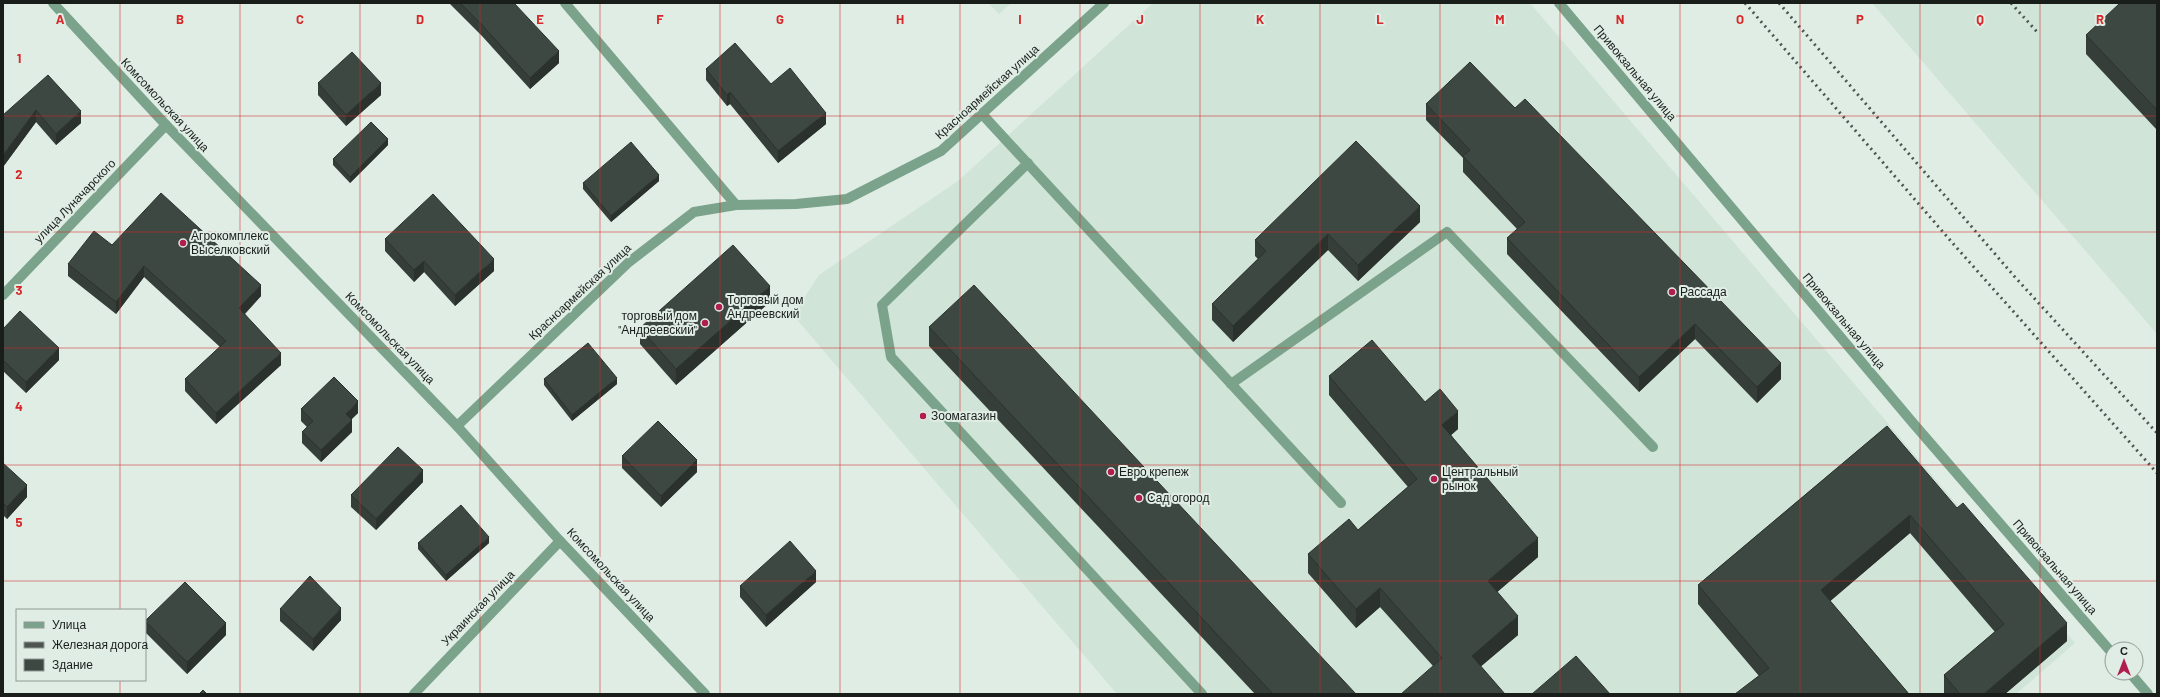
<svg xmlns="http://www.w3.org/2000/svg" width="2160" height="697" viewBox="0 0 2160 697" font-family="Barlow,sans-serif">
<style>
.built{fill:#d0e4d8}
.lines{fill:none;stroke-linecap:round;stroke-linejoin:round}
.minor{stroke:#7ba38b;stroke-width:10}
.rail{stroke:#4e5551;stroke-width:3;stroke-dasharray:2 4;stroke-linecap:butt}
.wall{fill:#353e39}
.shaded-wall{fill:#2b322e}
.building{fill:#3e4842;stroke:#2b322e}
.grid{fill:none;stroke:#d62828;stroke-width:1;stroke-opacity:0.55}
.poi-dot{fill:#b01e4e;stroke:#e0ede5;stroke-width:1.5}
.labels{text-anchor:middle;stroke-width:4;stroke-linejoin:round;paint-order:stroke}
.street-label{font-size:12px;fill:#191e1b;stroke:#e0ede5}
.poi-label{font-size:12px;fill:#191e1b;stroke:#e0ede5;text-anchor:start}
.grid-label{font-size:13px;text-anchor:middle;font-weight:bold;fill:#d62828;stroke:#e0ede5;stroke-width:4;stroke-linejoin:round;paint-order:stroke}
</style>
<rect width="100%" height="100%" fill="#e0ede5"/>
<!-- built -->
<g class="built">
<path d="M 988,3 L 1011,3 L 999,14 Z"/>
<path d="M 1153,3 L 1530,3 L 2075,643 L 2016,694 L 1117,694 L 793,315 L 819,275 L 958,181 Z"/>
<path d="M 1872,3 L 2157,3 L 2157,334 Z"/>
</g>
<g class="lines">
<!-- minor -->
<g class="minor">
<path d="M 53,3 L 166,125 L 457,426 L 560,541 L 705,694"/>
<path d="M 565,3 L 736,205"/>
<path d="M 1559,3 L 1913,423 L 2112,653"/>
<path d="M 982,114 L 1341,503"/>
<path d="M 1028,163 L 882,305 L 891,357 L 1202,694"/>
<path d="M 3,295 L 166,125"/>
<path d="M 1231,384 L 1447,232 L 1653,447"/>
<path d="M 457,426 L 629,262 L 694,212 L 736,205 L 796,204 L 847,199 L 941,151 L 1104,3"/>
<path d="M 2130,673 L 2148,694"/>
<path d="M 414,694 L 560,541"/>
</g>
<!-- rail -->
<g class="rail">
<path d="M 1745,3 L 1956,247 L 2157,473"/>
<path d="M 1779,3 L 2014,276 L 2157,433"/>
<path d="M 2011,3 L 2038,33"/>
</g>
</g>
<!-- wall -->
<g class="wall">
<path d="M 449,3 L 514,3 L 559,63 L 530,89 L 482,36 Z"/>
<path d="M 2157,3 L 2157,130 L 2086,54 L 2086,35 Z"/>
<path d="M 706,69 L 771,84 L 826,124 L 778,163 L 730,104 L 727,106 L 706,80 Z"/>
<path d="M 48,75 L 81,123 L 56,145 L 36,122 L 3,167 Z"/>
<path d="M 318,83 L 381,95 L 346,126 L 318,95 Z"/>
<path d="M 1426,104 L 1781,379 L 1757,403 L 1695,339 L 1639,392 L 1507,254 L 1507,238 L 1517,229 L 1463,172 L 1463,158 L 1426,120 Z"/>
<path d="M 388,145 L 350,183 L 333,165 L 333,159 Z"/>
<path d="M 659,181 L 611,222 L 583,189 L 583,183 Z"/>
<path d="M 1420,222 L 1358,281 L 1328,250 L 1233,342 L 1212,320 L 1212,304 L 1258,259 L 1255,256 L 1255,240 Z"/>
<path d="M 385,239 L 494,271 L 455,306 L 424,272 L 414,282 L 385,251 Z"/>
<path d="M 112,245 L 261,296 L 245,314 L 281,365 L 216,424 L 185,391 L 185,379 L 220,347 L 144,277 L 116,314 L 68,276 L 68,264 Z"/>
<path d="M 770,302 L 676,385 L 640,344 L 640,328 Z"/>
<path d="M 929,327 L 1356,694 L 1255,694 L 929,346 Z"/>
<path d="M 3,329 L 59,360 L 26,393 L 3,371 Z"/>
<path d="M 1329,376 L 1425,402 L 1458,429 L 1451,435 L 1538,557 L 1497,592 L 1518,635 L 1481,666 L 1433,666 L 1380,607 L 1356,628 L 1308,573 L 1308,554 L 1358,530 L 1408,487 L 1329,395 Z"/>
<path d="M 544,379 L 617,384 L 572,421 L 544,385 Z"/>
<path d="M 301,409 L 358,413 L 351,419 L 352,432 L 321,462 L 302,443 L 302,432 L 307,427 L 301,421 Z"/>
<path d="M 1887,426 L 2067,641 L 2005,694 L 1944,694 L 1944,675 L 1995,632 L 1910,533 L 1830,601 L 1909,694 L 1759,676 L 1698,604 L 1698,585 Z"/>
<path d="M 622,456 L 697,472 L 661,507 L 622,468 Z"/>
<path d="M 3,463 L 27,497 L 7,519 L 3,515 Z"/>
<path d="M 423,482 L 376,530 L 351,507 L 351,495 Z"/>
<path d="M 418,543 L 489,543 L 446,581 L 418,549 Z"/>
<path d="M 816,582 L 766,627 L 740,597 L 740,586 Z"/>
<path d="M 280,609 L 341,620 L 313,651 L 280,621 Z"/>
<path d="M 145,621 L 226,635 L 187,674 L 145,632 Z"/>
</g>
<!-- shaded-wall -->
<g class="shaded-wall">
<path d="M 559,51 L 559,63 L 530,89 L 530,78 Z"/>
<path d="M 381,83 L 381,95 L 346,126 L 346,115 Z"/>
<path d="M 730,92 L 730,104 L 727,106 L 727,95 Z"/>
<path d="M 36,110 L 36,122 L 3,167 L 3,155 Z"/>
<path d="M 81,111 L 81,123 L 56,145 L 56,134 Z"/>
<path d="M 826,113 L 826,124 L 778,163 L 778,151 Z"/>
<path d="M 388,139 L 388,145 L 350,183 L 350,177 Z"/>
<path d="M 659,175 L 659,181 L 611,222 L 611,216 Z"/>
<path d="M 1420,206 L 1420,222 L 1358,281 L 1358,265 Z"/>
<path d="M 1328,234 L 1328,250 L 1233,342 L 1233,326 Z"/>
<path d="M 494,259 L 494,271 L 455,306 L 455,295 Z"/>
<path d="M 424,261 L 424,272 L 414,282 L 414,270 Z"/>
<path d="M 144,266 L 144,277 L 116,314 L 116,302 Z"/>
<path d="M 261,285 L 261,296 L 239,319 L 239,308 Z"/>
<path d="M 770,286 L 770,302 L 676,385 L 676,369 Z"/>
<path d="M 1695,324 L 1695,339 L 1639,392 L 1639,377 Z"/>
<path d="M 59,348 L 59,360 L 26,393 L 26,382 Z"/>
<path d="M 281,353 L 281,365 L 216,424 L 216,413 Z"/>
<path d="M 1781,363 L 1781,379 L 1757,403 L 1757,387 Z"/>
<path d="M 617,378 L 617,384 L 572,421 L 572,415 Z"/>
<path d="M 358,401 L 358,413 L 346,425 L 346,414 Z"/>
<path d="M 1458,411 L 1458,429 L 1442,443 L 1442,425 Z"/>
<path d="M 352,420 L 352,432 L 321,462 L 321,450 Z"/>
<path d="M 697,460 L 697,472 L 661,507 L 661,496 Z"/>
<path d="M 423,470 L 423,482 L 376,530 L 376,519 Z"/>
<path d="M 27,485 L 27,497 L 7,519 L 7,507 Z"/>
<path d="M 1910,515 L 1910,533 L 1821,609 L 1821,590 Z"/>
<path d="M 489,537 L 489,543 L 446,581 L 446,575 Z"/>
<path d="M 1538,538 L 1538,557 L 1488,600 L 1488,581 Z"/>
<path d="M 816,571 L 816,582 L 766,627 L 766,615 Z"/>
<path d="M 1380,588 L 1380,607 L 1356,628 L 1356,609 Z"/>
<path d="M 341,608 L 341,620 L 313,651 L 313,639 Z"/>
<path d="M 1518,616 L 1518,635 L 1472,674 L 1472,656 Z"/>
<path d="M 226,623 L 226,635 L 187,674 L 187,662 Z"/>
<path d="M 2067,623 L 2067,641 L 2005,694 L 1984,694 Z"/>
</g>
<!-- building -->
<g class="building">
<path d="M 460,3 L 514,3 L 559,51 L 530,78 L 482,25 Z"/>
<path d="M 2120,3 L 2157,3 L 2157,110 L 2086,35 Z"/>
<path d="M 735,43 L 771,84 L 790,68 L 826,113 L 778,151 L 730,92 L 727,95 L 706,69 Z"/>
<path d="M 352,52 L 381,83 L 346,115 L 318,83 Z"/>
<path d="M 1470,62 L 1515,108 L 1525,99 L 1781,363 L 1757,387 L 1695,324 L 1639,377 L 1507,238 L 1525,222 L 1463,156 L 1470,150 L 1426,104 Z"/>
<path d="M 48,75 L 81,111 L 56,134 L 36,110 L 3,155 L 3,115 Z"/>
<path d="M 371,122 L 388,139 L 350,177 L 333,159 Z"/>
<path d="M 1356,141 L 1420,206 L 1358,265 L 1328,234 L 1233,326 L 1212,304 L 1266,251 L 1255,240 Z"/>
<path d="M 631,142 L 659,175 L 611,216 L 583,183 Z"/>
<path d="M 161,193 L 261,285 L 239,308 L 281,353 L 216,413 L 185,379 L 226,341 L 144,266 L 116,302 L 68,264 L 94,231 L 112,245 Z"/>
<path d="M 433,194 L 494,259 L 455,295 L 424,261 L 414,270 L 385,239 Z"/>
<path d="M 733,245 L 770,286 L 676,369 L 640,328 Z"/>
<path d="M 974,285 L 1356,694 L 1273,694 L 929,327 Z"/>
<path d="M 20,311 L 59,348 L 26,382 L 3,360 L 3,329 Z"/>
<path d="M 1372,340 L 1425,402 L 1440,389 L 1458,411 L 1442,425 L 1538,538 L 1488,581 L 1518,616 L 1472,656 L 1505,694 L 1401,694 L 1442,658 L 1380,588 L 1356,609 L 1308,554 L 1349,519 L 1358,530 L 1417,479 L 1329,376 Z"/>
<path d="M 588,343 L 617,378 L 572,415 L 544,379 Z"/>
<path d="M 334,377 L 358,401 L 346,414 L 352,420 L 321,450 L 302,432 L 313,421 L 301,409 Z"/>
<path d="M 658,421 L 697,460 L 661,496 L 622,456 Z"/>
<path d="M 1887,426 L 1957,508 L 1963,503 L 2067,623 L 1984,694 L 1960,694 L 1944,675 L 2004,624 L 1910,515 L 1821,590 L 1909,694 L 1735,694 L 1769,668 L 1698,585 Z"/>
<path d="M 398,447 L 423,470 L 376,519 L 351,495 Z"/>
<path d="M 3,463 L 27,485 L 7,507 L 3,503 Z"/>
<path d="M 461,505 L 489,537 L 446,575 L 418,543 Z"/>
<path d="M 790,541 L 816,571 L 766,615 L 740,586 Z"/>
<path d="M 310,576 L 341,608 L 313,639 L 280,609 Z"/>
<path d="M 185,582 L 226,623 L 187,662 L 145,621 Z"/>
<path d="M 1576,656 L 1610,694 L 1532,694 Z"/>
<path d="M 203,690 L 207,694 L 199,694 Z"/>
</g>
<!-- grid -->
<path class="grid" d="M 120,3 L 120,610M 240,3 L 240,694M 360,3 L 360,694M 480,3 L 480,694M 600,3 L 600,694M 720,3 L 720,694M 840,3 L 840,694M 960,3 L 960,694M 1080,3 L 1080,694M 1200,3 L 1200,694M 1320,3 L 1320,694M 1440,3 L 1440,694M 1560,3 L 1560,694M 1680,3 L 1680,694M 1800,3 L 1800,694M 1920,3 L 1920,694M 2040,3 L 2040,694M 3,116 L 2157,116M 3,232 L 2157,232M 3,348 L 2157,348M 3,465 L 2157,465M 3,581 L 2157,581M 120,680 L 120,694"/>
<!-- markers -->
<g class="poi-dot">
<circle cx="183" cy="243" r="4"/>
<circle cx="1672" cy="292" r="4"/>
<circle cx="719" cy="307" r="4"/>
<circle cx="705" cy="323" r="4"/>
<circle cx="923" cy="416" r="4"/>
<circle cx="1111" cy="472" r="4"/>
<circle cx="1434" cy="479" r="4"/>
<circle cx="1139" cy="498" r="4"/>
</g>
<g class="labels">
<!-- street labels -->
<g class="street-label">
<text transform="translate(1635 73) rotate(50)" y="4">Привокзальная улица</text>
<text transform="translate(987 92) rotate(-42)" y="4">Красноармейская улица</text>
<text transform="translate(165 105) rotate(47)" y="4">Комсомольская улица</text>
<text transform="translate(75 201) rotate(-46)" y="4">улица Луначарского</text>
<text transform="translate(580 292) rotate(-43)" y="4">Красноармейская улица</text>
<text transform="translate(1844 321) rotate(50)" y="4">Привокзальная улица</text>
<text transform="translate(390 338) rotate(46)" y="4">Комсомольская улица</text>
<text transform="translate(2055 567) rotate(49)" y="4">Привокзальная улица</text>
<text transform="translate(611 575) rotate(47)" y="4">Комсомольская улица</text>
<text transform="translate(478 608) rotate(-46)" y="4">Украинская улица</text>
</g>
<!-- poi labels -->
<g class="poi-label">
<text x="191" y="240">Агрокомплекс<tspan x="191" dy="14">Выселковский</tspan></text>
<text x="1680" y="296">Рассада</text>
<text x="727" y="304">Торговый дом<tspan x="727" dy="14">Андреевский</tspan></text>
<text x="697" y="320" text-anchor="end">торговый дом<tspan x="697" dy="14">"Андреевский"</tspan></text>
<text x="931" y="420">Зоомагазин</text>
<text x="1119" y="476">Евро крепеж</text>
<text x="1442" y="476">Центральный<tspan x="1442" dy="14">рынок</tspan></text>
<text x="1147" y="502">Сад огород</text>
</g>
</g>
<g class="grid-label">
<text x="60" y="24">A</text>
<text x="180" y="24">B</text>
<text x="300" y="24">C</text>
<text x="420" y="24">D</text>
<text x="540" y="24">E</text>
<text x="660" y="24">F</text>
<text x="780" y="24">G</text>
<text x="900" y="24">H</text>
<text x="1020" y="24">I</text>
<text x="1140" y="24">J</text>
<text x="1260" y="24">K</text>
<text x="1380" y="24">L</text>
<text x="1500" y="24">M</text>
<text x="1620" y="24">N</text>
<text x="1740" y="24">O</text>
<text x="1860" y="24">P</text>
<text x="1980" y="24">Q</text>
<text x="2100" y="24">R</text>
<text x="19" y="63">1</text>
<text x="19" y="179">2</text>
<text x="19" y="295">3</text>
<text x="19" y="411">4</text>
<text x="19" y="527">5</text>
</g>
<!-- border -->
<rect width="2160" height="697" fill="none" stroke="#191e1b" stroke-width="8"/>
<!-- legend -->
<rect x="16" y="609" width="130" height="72" fill="#e0ede5" stroke="#909a94"/>
<rect x="24" y="622" width="20" height="6" fill="#7ba38b" stroke="#909a94"/>
<text x="52" y="629" font-size="12" fill="#191e1b">Улица</text>
<rect x="24" y="642" width="20" height="6" fill="#4e5551" stroke="#909a94"/>
<text x="52" y="649" font-size="12" fill="#191e1b">Железная дорога</text>
<rect x="24" y="659" width="20" height="12" fill="#3e4842" stroke="#909a94"/>
<text x="52" y="669" font-size="12" fill="#191e1b">Здание</text>
<!-- north arrow -->
<g transform="translate(2124 661)"><circle r="19" fill="#e0ede5" stroke="#909a94"/>
<path d="M0-3L7 15L0 10L-7 15Z" fill="#b01e4e"/>
<text y="-6" font-size="11" font-weight="bold" text-anchor="middle" fill="#191e1b">С</text>
</g>
</svg>
